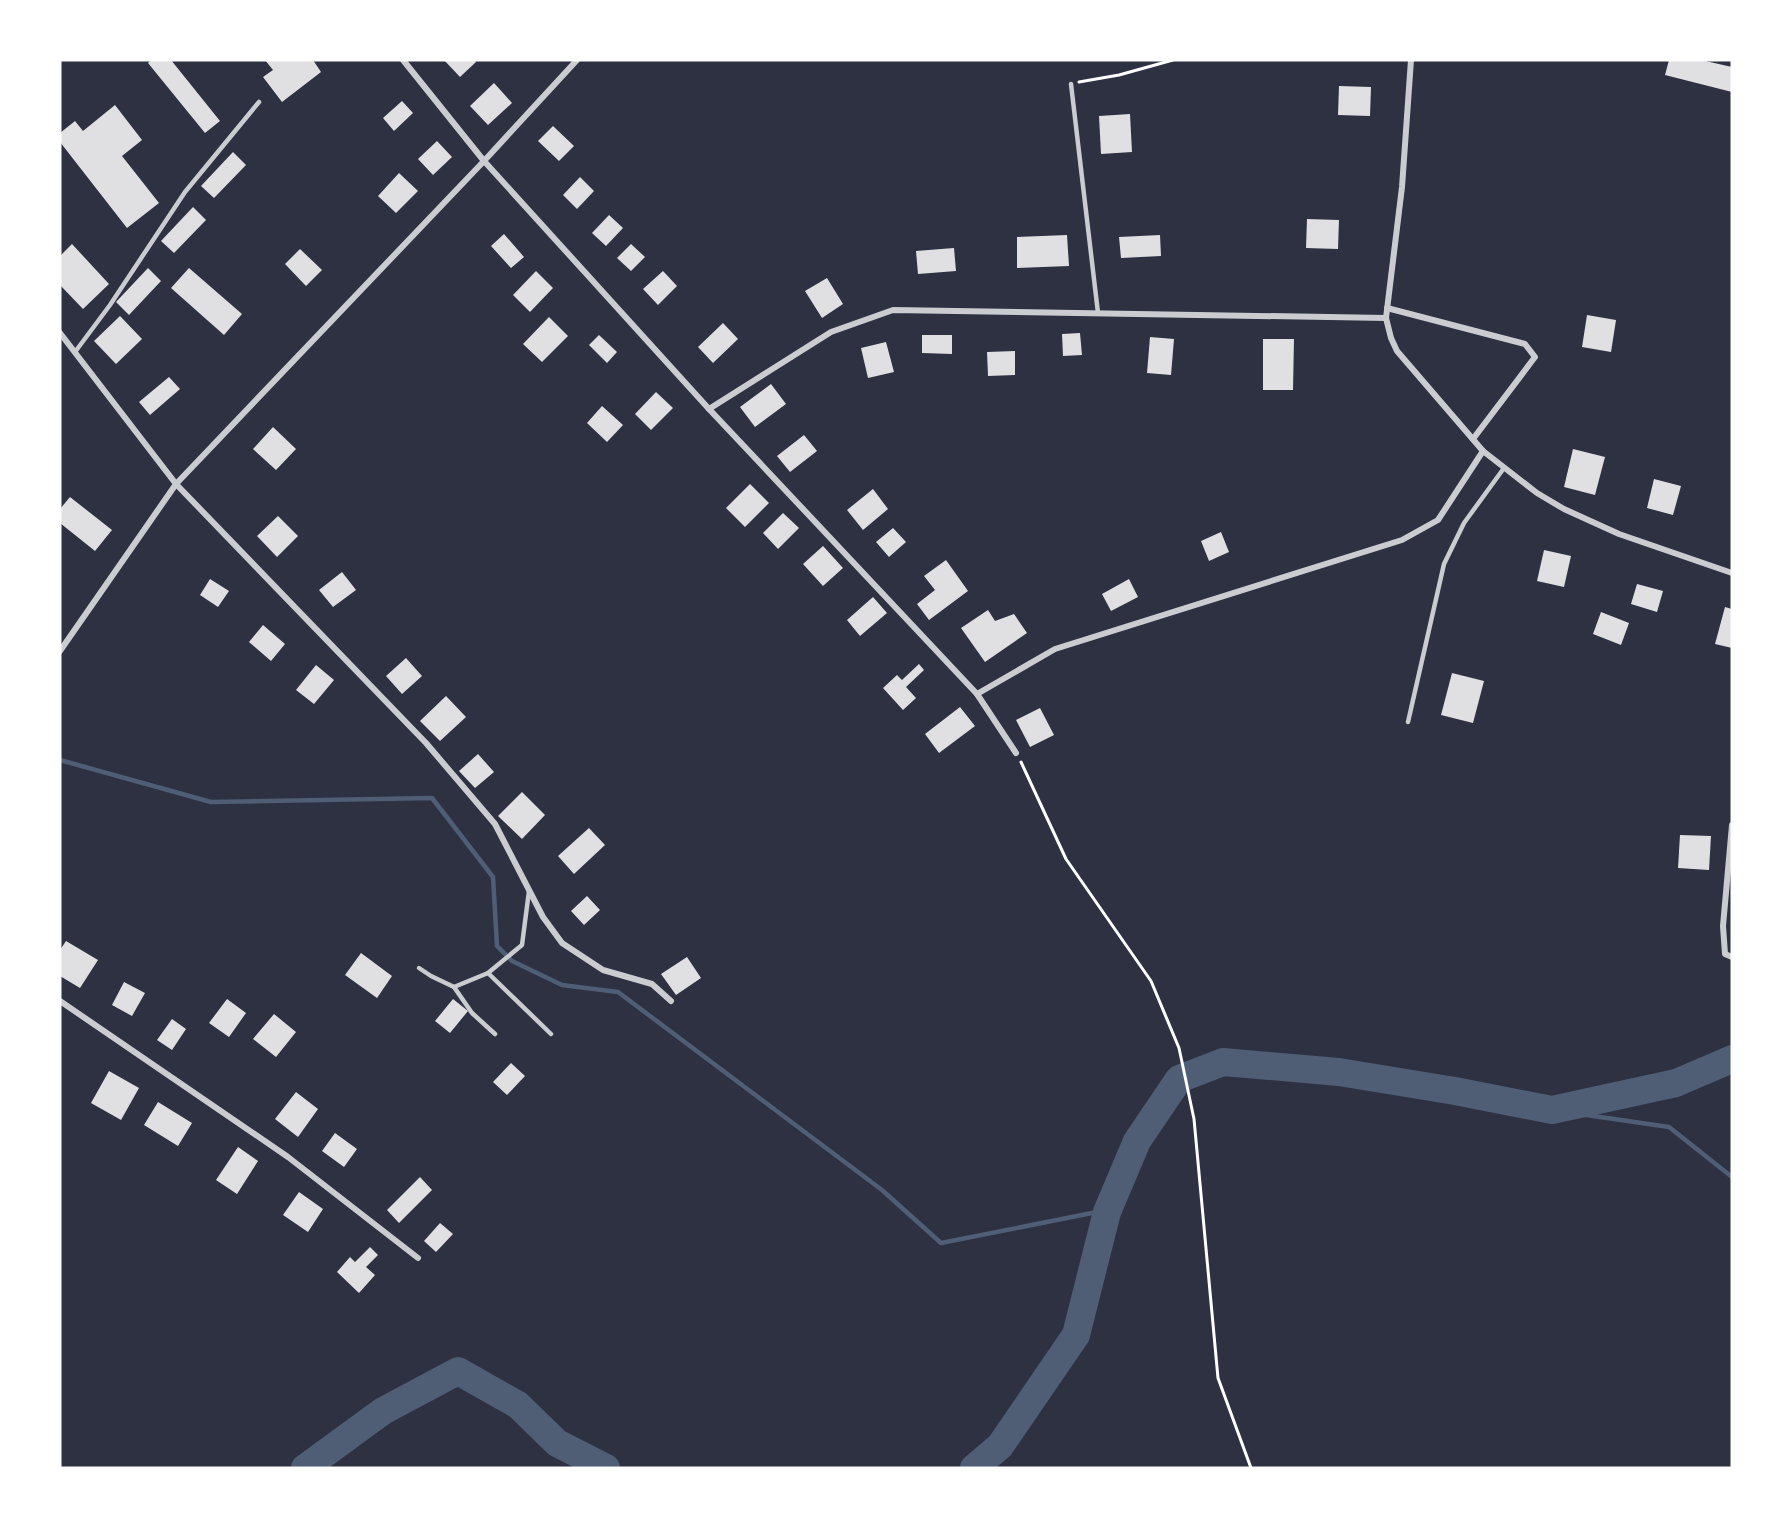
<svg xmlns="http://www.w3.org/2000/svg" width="1792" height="1528" viewBox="0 0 1792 1528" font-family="Roboto,sans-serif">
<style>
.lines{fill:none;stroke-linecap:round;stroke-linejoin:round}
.stream{stroke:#4f5d75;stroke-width:4.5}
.river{stroke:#4f5d75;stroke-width:28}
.building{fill:#e0e0e3}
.path{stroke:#fff;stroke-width:3}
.service{stroke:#caccd0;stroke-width:4.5}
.minor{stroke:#caccd0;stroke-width:6}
</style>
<rect width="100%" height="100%" fill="#2d3142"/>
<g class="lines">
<!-- stream -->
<g class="stream">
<path d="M 60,760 L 211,802 L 432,798 L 493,877 L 497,946 L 512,961 L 562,985 L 618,992 L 882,1190 L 941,1243 L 1107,1210"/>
<path d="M 1552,1110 L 1669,1127 L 1732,1177"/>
</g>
<!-- river -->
<g class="river">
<path d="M 305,1468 L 383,1411 L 458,1371 L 518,1405 L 557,1443 L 606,1468"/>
<path d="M 974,1468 L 1000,1446 L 1076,1335 L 1107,1212 L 1137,1141 L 1179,1079 L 1223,1062 L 1339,1072 L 1455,1091 L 1552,1110 L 1676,1083 L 1732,1059"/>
</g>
</g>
<!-- building -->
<g class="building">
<path d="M 151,60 L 171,60 L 220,121 L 205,133 L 148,63 Z"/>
<path d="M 265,60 L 313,60 L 321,72 L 282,102 L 263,77 L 273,70 Z"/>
<path d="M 444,60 L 474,60 L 476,62 L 460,77 Z"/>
<path d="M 1669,60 L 1701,60 L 1732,67 L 1732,92 L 1665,75 Z"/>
<path d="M 494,83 L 512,103 L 488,125 L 470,106 Z"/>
<path d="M 1339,86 L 1371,87 L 1370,116 L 1338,115 Z"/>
<path d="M 402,101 L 413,113 L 394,131 L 383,118 Z"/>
<path d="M 115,105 L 142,140 L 122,156 L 159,203 L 127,228 L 60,142 L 60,133 L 75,121 L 83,131 Z"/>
<path d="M 1130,114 L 1132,152 L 1101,154 L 1099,116 Z"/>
<path d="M 553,126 L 574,146 L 559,161 L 538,141 Z"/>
<path d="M 437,141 L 452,157 L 433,175 L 418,159 Z"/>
<path d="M 233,152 L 246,165 L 214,198 L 201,186 Z"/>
<path d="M 399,173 L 418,191 L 396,213 L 378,196 Z"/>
<path d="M 580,177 L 594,191 L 577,209 L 563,195 Z"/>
<path d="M 193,207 L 206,220 L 174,253 L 161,241 Z"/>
<path d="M 609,215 L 623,228 L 606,246 L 592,233 Z"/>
<path d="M 1307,219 L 1339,220 L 1338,249 L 1306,248 Z"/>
<path d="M 504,234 L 524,257 L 511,268 L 491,246 Z"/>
<path d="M 1067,235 L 1069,266 L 1017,268 L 1017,237 Z"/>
<path d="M 1160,235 L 1161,256 L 1121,258 L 1119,237 Z"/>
<path d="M 72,244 L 109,284 L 83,309 L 60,285 L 60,256 Z"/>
<path d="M 631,244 L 645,257 L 631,271 L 617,258 Z"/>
<path d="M 954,248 L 956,271 L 918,274 L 916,251 Z"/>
<path d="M 300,249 L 322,270 L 306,286 L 285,264 Z"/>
<path d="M 148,268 L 161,281 L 129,315 L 116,302 Z"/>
<path d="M 189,268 L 242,314 L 224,335 L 171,288 Z"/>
<path d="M 536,271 L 553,288 L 530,312 L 513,295 Z"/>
<path d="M 663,271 L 677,286 L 658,305 L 643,289 Z"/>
<path d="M 827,278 L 843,304 L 822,318 L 805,291 Z"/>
<path d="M 1587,315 L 1616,320 L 1611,352 L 1582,347 Z"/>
<path d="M 120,316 L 142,339 L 116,364 L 94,341 Z"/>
<path d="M 549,317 L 568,336 L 542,362 L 523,344 Z"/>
<path d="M 723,323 L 738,339 L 713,363 L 698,347 Z"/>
<path d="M 1080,333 L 1082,355 L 1063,356 L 1062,334 Z"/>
<path d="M 599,335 L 617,352 L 607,363 L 589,345 Z"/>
<path d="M 922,335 L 952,335 L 952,354 L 922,353 Z"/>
<path d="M 1150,337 L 1174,339 L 1171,375 L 1147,373 Z"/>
<path d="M 1263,339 L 1294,339 L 1293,390 L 1263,390 Z"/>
<path d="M 886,342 L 894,372 L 868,378 L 861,348 Z"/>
<path d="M 1015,351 L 1015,375 L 988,376 L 987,352 Z"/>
<path d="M 169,377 L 180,389 L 150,415 L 139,402 Z"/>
<path d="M 771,384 L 786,404 L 755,427 L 740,407 Z"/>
<path d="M 656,392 L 673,408 L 651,430 L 635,414 Z"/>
<path d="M 602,406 L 623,425 L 607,442 L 587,423 Z"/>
<path d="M 273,427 L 296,449 L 276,470 L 253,449 Z"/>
<path d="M 804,435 L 817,451 L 790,472 L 777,456 Z"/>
<path d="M 1573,449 L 1605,457 L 1595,495 L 1564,487 Z"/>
<path d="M 1654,479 L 1681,486 L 1673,515 L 1647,508 Z"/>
<path d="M 750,484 L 769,503 L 745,527 L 726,508 Z"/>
<path d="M 873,489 L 888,509 L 863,530 L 847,510 Z"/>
<path d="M 70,497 L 112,530 L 95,551 L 60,523 L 60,509 Z"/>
<path d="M 783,513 L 799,528 L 778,549 L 763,533 Z"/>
<path d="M 278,516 L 298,536 L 277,557 L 257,536 Z"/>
<path d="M 893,528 L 906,542 L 889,557 L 876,542 Z"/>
<path d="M 1221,532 L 1229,552 L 1209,561 L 1201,541 Z"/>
<path d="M 823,546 L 843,568 L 823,586 L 803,564 Z"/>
<path d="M 1544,550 L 1571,556 L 1564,587 L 1537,581 Z"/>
<path d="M 946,560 L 968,591 L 929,620 L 917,604 L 935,590 L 924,576 Z"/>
<path d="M 342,572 L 356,590 L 333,607 L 319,590 Z"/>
<path d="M 210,579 L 229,591 L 218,607 L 200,595 Z"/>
<path d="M 1129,579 L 1138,597 L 1111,611 L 1102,594 Z"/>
<path d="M 1637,584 L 1663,591 L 1657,612 L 1631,604 Z"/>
<path d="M 873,597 L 887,613 L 860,636 L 847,620 Z"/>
<path d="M 1725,607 L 1732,609 L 1732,648 L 1715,644 Z"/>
<path d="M 988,610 L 995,621 L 1014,614 L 1027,633 L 985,662 L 961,628 Z"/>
<path d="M 1601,612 L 1629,623 L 1621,645 L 1593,634 Z"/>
<path d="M 263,625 L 285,644 L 271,661 L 249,642 Z"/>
<path d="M 406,658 L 422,676 L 402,694 L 386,676 Z"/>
<path d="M 919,664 L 924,670 L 906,687 L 916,698 L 903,710 L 883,688 L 897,675 L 902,680 Z"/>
<path d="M 316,665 L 334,680 L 314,704 L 296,690 Z"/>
<path d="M 1452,673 L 1484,681 L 1473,723 L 1441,715 Z"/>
<path d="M 446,696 L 466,717 L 440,741 L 420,721 Z"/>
<path d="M 960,707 L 975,726 L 939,753 L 925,734 Z"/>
<path d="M 1040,708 L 1054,735 L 1030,747 L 1016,720 Z"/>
<path d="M 478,754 L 494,772 L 475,788 L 459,771 Z"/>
<path d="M 522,792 L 545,815 L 522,839 L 498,816 Z"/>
<path d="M 589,828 L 605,845 L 574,874 L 558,856 Z"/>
<path d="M 1680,835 L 1711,836 L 1709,870 L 1678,868 Z"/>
<path d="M 587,896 L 600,910 L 584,925 L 571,911 Z"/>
<path d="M 66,941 L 98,960 L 80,988 L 60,976 L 60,950 Z"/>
<path d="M 361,953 L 392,976 L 377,998 L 345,975 Z"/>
<path d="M 687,957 L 701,978 L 676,995 L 661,974 Z"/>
<path d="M 124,982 L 145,993 L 132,1016 L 112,1005 Z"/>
<path d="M 227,999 L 246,1013 L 229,1037 L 209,1023 Z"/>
<path d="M 453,999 L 468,1011 L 450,1033 L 435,1021 Z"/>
<path d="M 274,1014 L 296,1032 L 276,1057 L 253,1039 Z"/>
<path d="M 172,1019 L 186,1029 L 172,1050 L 157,1040 Z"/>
<path d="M 511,1063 L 525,1076 L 507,1095 L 493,1082 Z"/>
<path d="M 109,1071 L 139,1088 L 121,1120 L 91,1103 Z"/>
<path d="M 296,1092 L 318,1109 L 298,1137 L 275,1119 Z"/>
<path d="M 158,1102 L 192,1123 L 178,1146 L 144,1125 Z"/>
<path d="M 335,1133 L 357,1149 L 344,1167 L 322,1151 Z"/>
<path d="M 238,1147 L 258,1161 L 237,1194 L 216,1180 Z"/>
<path d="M 420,1177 L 432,1190 L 399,1223 L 387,1210 Z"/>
<path d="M 299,1192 L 323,1209 L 308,1232 L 283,1215 Z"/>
<path d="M 440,1223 L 453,1234 L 436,1252 L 424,1241 Z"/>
<path d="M 370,1247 L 378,1255 L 366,1267 L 375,1275 L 359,1293 L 337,1272 L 350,1257 L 355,1262 Z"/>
</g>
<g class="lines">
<!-- path -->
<g class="path">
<path d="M 1079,82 L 1119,75 L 1173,60"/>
<path d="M 1021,762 L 1066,859 L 1151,981 L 1179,1048 L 1194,1119 L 1218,1378 L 1251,1468"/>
</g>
<!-- service -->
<g class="service">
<path d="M 1071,84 L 1098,313"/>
<path d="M 75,352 L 110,305 L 185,192 L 259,102"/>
<path d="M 1408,722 L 1444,564 L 1464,523 L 1504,468"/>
<path d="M 529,891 L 522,945 L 488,973 L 551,1034"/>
<path d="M 419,968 L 431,976 L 454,987 L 488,973"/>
<path d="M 454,987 L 472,1013 L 495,1034"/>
</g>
<!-- minor -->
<g class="minor">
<path d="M 403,60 L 484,161 L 709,409 L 977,694 L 1016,753"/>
<path d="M 1411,60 L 1402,187 L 1386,318 L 1391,338 L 1397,351 L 1483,451 L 1537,493 L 1564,509 L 1619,534 L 1732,573"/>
<path d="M 1387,308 L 1525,344 L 1535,357 L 1473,439"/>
<path d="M 60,333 L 176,484 L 426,743 L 495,824 L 543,917 L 562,943 L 603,970 L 652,984 L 671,1001"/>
<path d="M 709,409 L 831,332 L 893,310 L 1386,318"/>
<path d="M 60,651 L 176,484 L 484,161 L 577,60"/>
<path d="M 977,694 L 1055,649 L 1402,540 L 1438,520 L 1483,451"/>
<path d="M 1732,825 L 1723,926 L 1725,954 L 1732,957"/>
<path d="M 60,1001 L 288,1157 L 418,1258"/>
</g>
</g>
<!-- border -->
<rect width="1792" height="1528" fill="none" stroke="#ffffff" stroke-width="123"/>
</svg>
